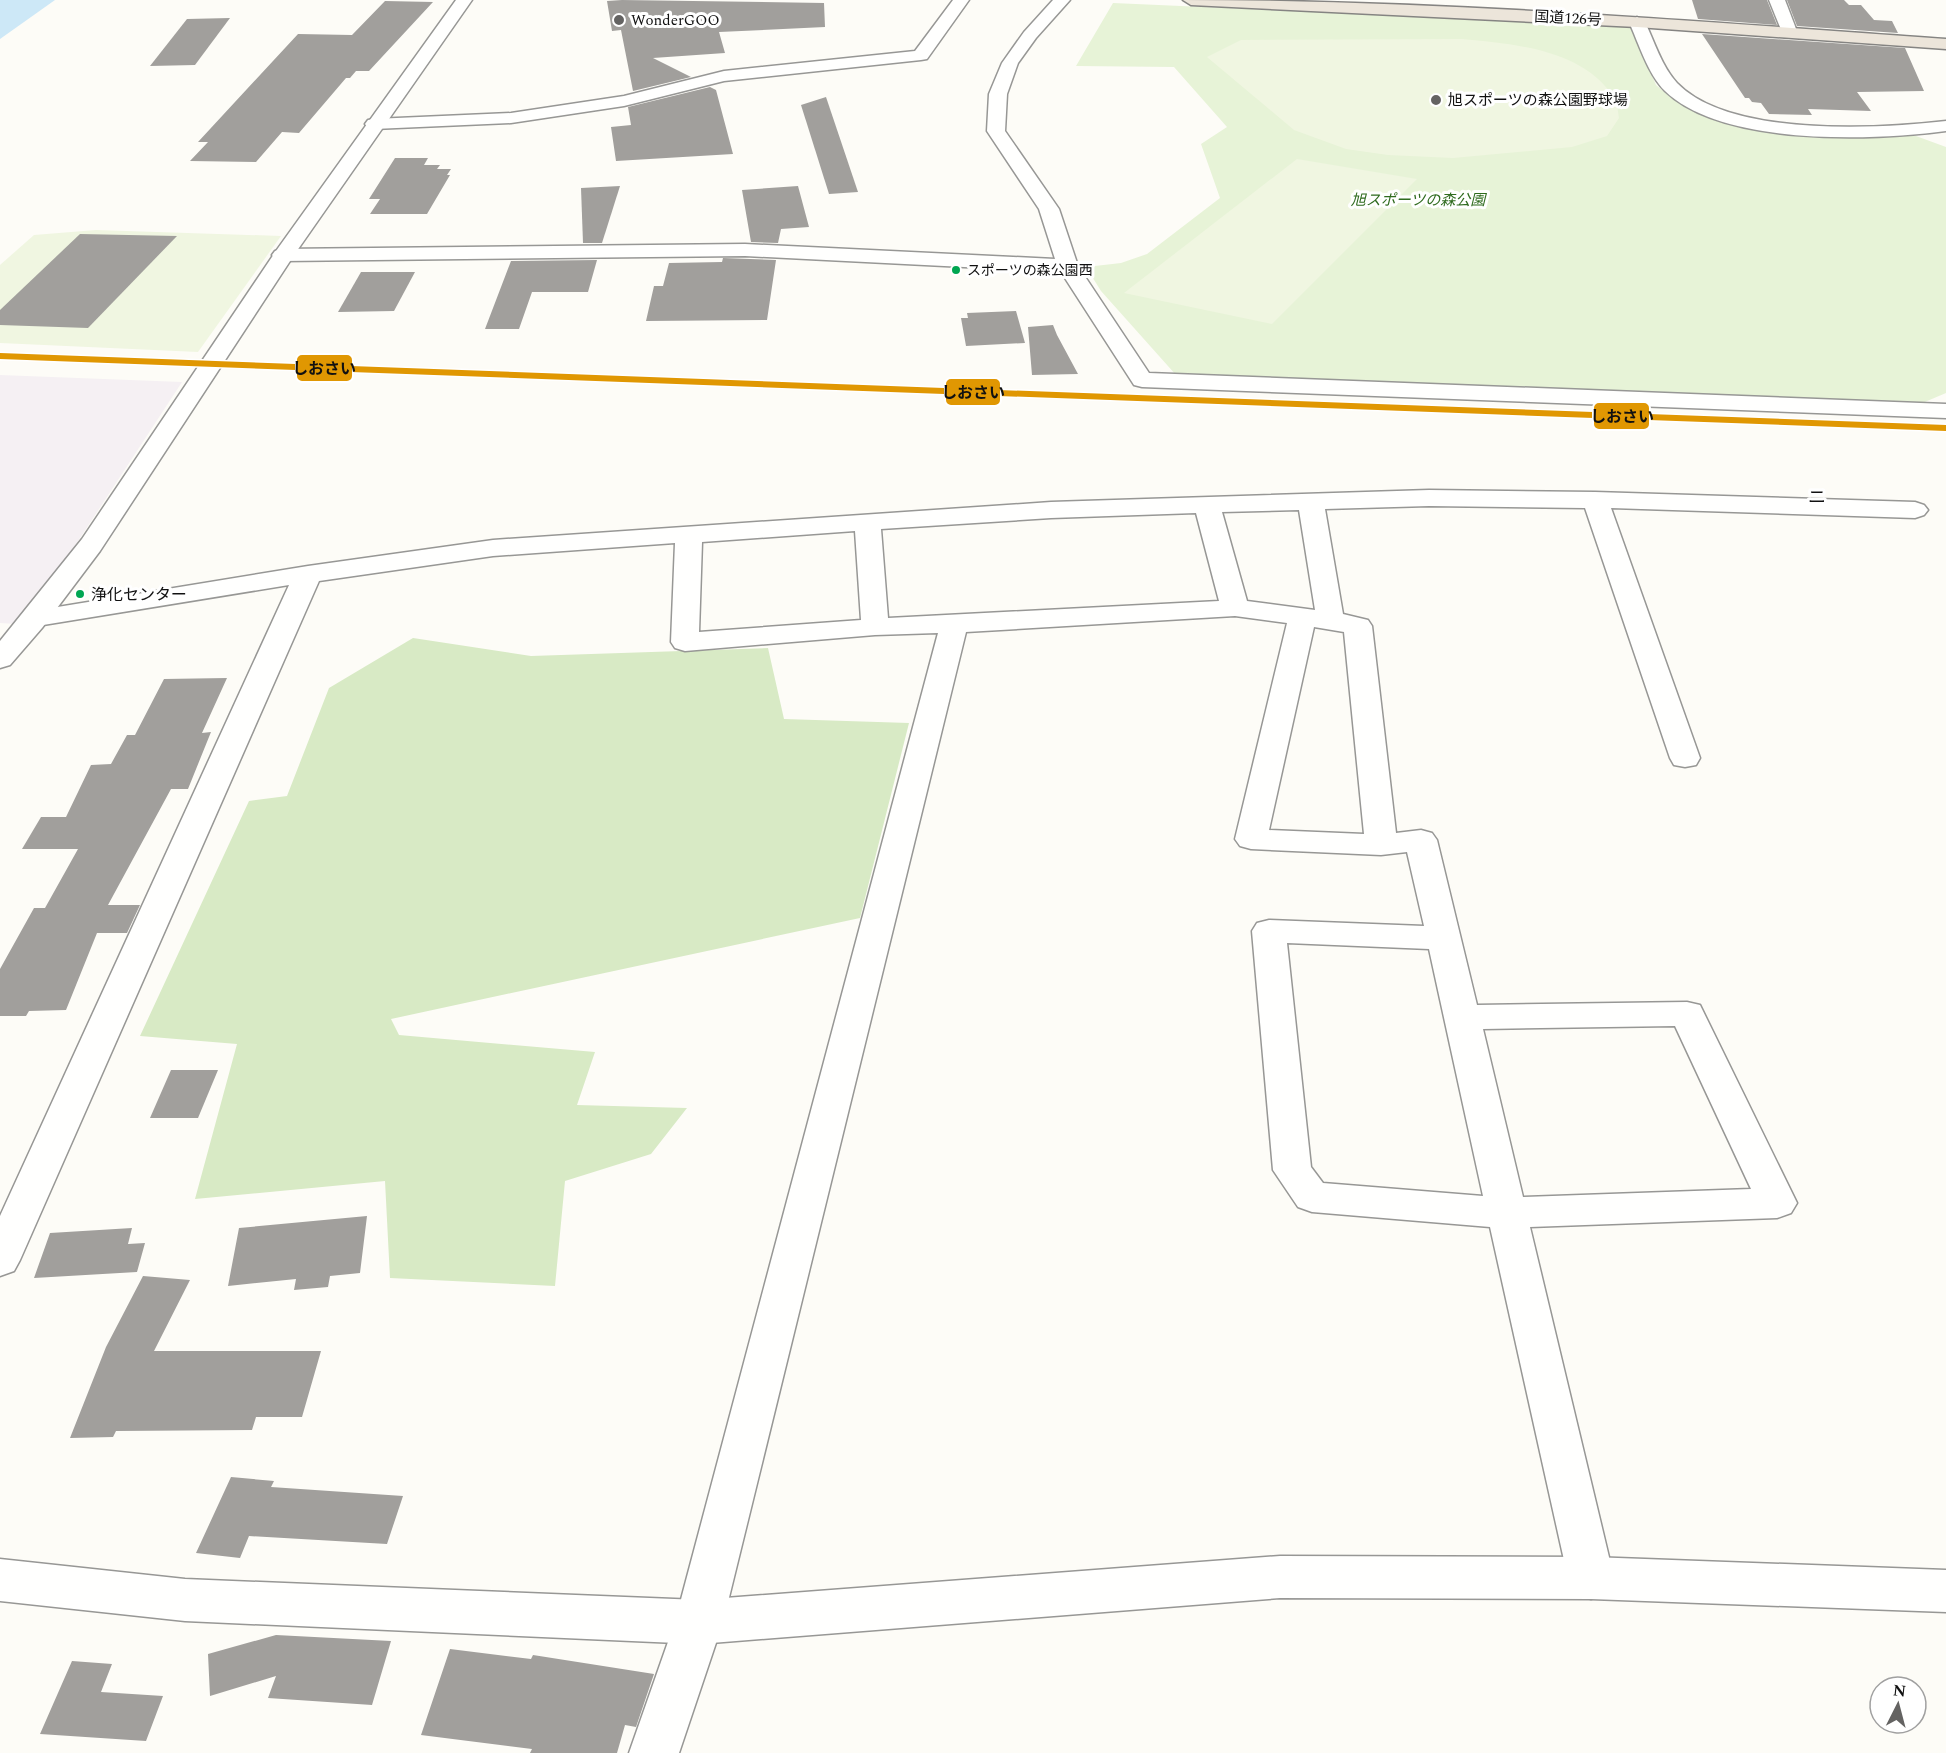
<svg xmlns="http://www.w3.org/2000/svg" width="1946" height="1753" viewBox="0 0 1946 1753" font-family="Spectral,'Noto Sans JP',serif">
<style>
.industrial{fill:#f5f0f3}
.green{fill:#e7f3d7}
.forest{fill:#d8eac5}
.pitch{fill:#f0f6e1}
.water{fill:#cde8f7}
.building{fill:#a19f9c}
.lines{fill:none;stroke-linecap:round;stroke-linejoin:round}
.minor-casing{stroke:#979795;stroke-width:3}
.tertiary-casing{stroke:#979795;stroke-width:3}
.trunk-casing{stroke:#858482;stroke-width:3}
.minor{fill:#fffffe;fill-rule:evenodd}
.tertiary{fill:#fffffe;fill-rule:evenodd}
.trunk{fill:#ece5da;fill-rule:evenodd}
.rail-1-casing{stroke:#fff;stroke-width:9}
.rail-1{stroke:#e09702;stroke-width:6}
.poi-dot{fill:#646362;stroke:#fff;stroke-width:2}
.bus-dot{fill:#00a651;stroke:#fff;stroke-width:2}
.labels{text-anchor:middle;stroke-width:6;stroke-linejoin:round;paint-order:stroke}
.far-bus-label{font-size:14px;fill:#111;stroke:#fff;text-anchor:start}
.far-street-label{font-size:15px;fill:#111;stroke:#fff}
.far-poi-label{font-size:15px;fill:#111;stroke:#fff;text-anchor:start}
.far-park-label{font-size:15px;font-style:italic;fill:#2f6b1f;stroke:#fff}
.bus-label{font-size:16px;fill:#111;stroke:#fff;text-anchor:start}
.far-quarter-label{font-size:18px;fill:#111;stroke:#fff}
.line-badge{stroke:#fff;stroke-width:2}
.pale-badge-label{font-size:16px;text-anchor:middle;font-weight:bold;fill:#111}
</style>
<rect width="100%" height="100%" fill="#fdfcf7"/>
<!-- industrial -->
<path class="industrial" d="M 0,375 L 182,382 L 46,590 L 16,624 L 0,623 Z"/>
<!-- green -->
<path class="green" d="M 1113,3 L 1632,26 L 1656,85 L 1673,99 L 1698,111 L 1831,136 L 1916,136 L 1946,147 L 1946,393 L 1920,404 L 1176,375 L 1101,291 L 1086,267 L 1121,263 L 1147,254 L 1220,198 L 1201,144 L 1227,127 L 1174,67 L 1076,66 Z"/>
<!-- forest -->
<path class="forest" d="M 413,638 L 531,656 L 768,648 L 784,719 L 909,723 L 860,918 L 391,1019 L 399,1035 L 595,1052 L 577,1105 L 687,1108 L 651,1154 L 565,1181 L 555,1286 L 390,1278 L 385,1181 L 195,1199 L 237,1044 L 140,1036 L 249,801 L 287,796 L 329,688 Z"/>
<!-- pitch -->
<g class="pitch">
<path d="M 1462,39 C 1514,44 1581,49 1613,96 C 1617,102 1618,111 1619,118 L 1607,136 L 1572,147 L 1453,158 L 1388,155 L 1346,149 L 1294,130 L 1207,57 L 1241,40 Z"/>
<path d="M 1297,159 L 1417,179 L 1272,324 L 1124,293 Z"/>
<path d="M 96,230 L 281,236 L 198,352 L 0,343 L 0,265 L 34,235 Z"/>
</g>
<!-- water -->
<path class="water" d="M 0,0 L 55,0 L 0,39 Z"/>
<!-- building -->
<g class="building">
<path d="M 622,0 L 824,3 L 825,27 L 719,32 L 725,53 L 653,58 L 691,77 L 633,91 L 621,30 L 612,31 L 607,1 Z"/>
<path d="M 1692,0 L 1767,0 L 1777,25 L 1698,19 Z"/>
<path d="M 1787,0 L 1844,0 L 1849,5 L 1861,5 L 1874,20 L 1892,21 L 1898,33 L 1797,26 Z"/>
<path d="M 385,1 L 433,2 L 369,71 L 356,71 L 350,78 L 346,78 L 299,133 L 282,132 L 256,162 L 190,161 L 208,142 L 198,142 L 298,34 L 352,35 Z"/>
<path d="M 230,18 L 195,65 L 150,66 L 187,19 Z"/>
<path d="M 1702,34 L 1905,48 L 1924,91 L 1857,92 L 1871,111 L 1808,109 L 1812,115 L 1769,114 L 1761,103 L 1752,102 L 1749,98 L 1745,98 Z"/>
<path d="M 710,87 L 716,90 L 733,154 L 616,161 L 611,127 L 631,125 L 628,107 Z"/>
<path d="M 826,97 L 858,192 L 829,194 L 801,105 Z"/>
<path d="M 395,158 L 428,158 L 424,165 L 440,165 L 437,169 L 451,169 L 447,175 L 450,175 L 427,214 L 370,214 L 380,199 L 369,199 Z"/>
<path d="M 620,186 L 602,243 L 583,243 L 581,188 Z"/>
<path d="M 798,186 L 809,227 L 781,229 L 778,243 L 751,242 L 742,190 Z"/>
<path d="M 80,234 L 177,236 L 88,328 L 0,325 L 0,310 Z"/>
<path d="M 723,258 L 776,260 L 767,320 L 646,321 L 654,286 L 663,286 L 669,263 L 722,262 Z"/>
<path d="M 597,260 L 588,292 L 532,292 L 519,329 L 485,329 L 511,261 Z"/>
<path d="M 361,272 L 415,272 L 394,311 L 338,312 Z"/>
<path d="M 1016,311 L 1025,343 L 966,346 L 961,318 L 968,318 L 967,313 Z"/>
<path d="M 1053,325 L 1057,335 L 1078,374 L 1032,375 L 1028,327 Z"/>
<path d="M 227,678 L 202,733 L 211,732 L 188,789 L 171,789 L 108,905 L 140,905 L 127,933 L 97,933 L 66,1010 L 29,1011 L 26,1016 L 0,1016 L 0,969 L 34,908 L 45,908 L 78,849 L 22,849 L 41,817 L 66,817 L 91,765 L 111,764 L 127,735 L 135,735 L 164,679 Z"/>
<path d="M 171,1070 L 218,1070 L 198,1118 L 150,1118 Z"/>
<path d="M 367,1216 L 360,1273 L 330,1276 L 328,1287 L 294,1290 L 296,1279 L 228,1286 L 239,1228 Z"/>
<path d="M 132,1228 L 128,1244 L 145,1243 L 137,1272 L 34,1278 L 50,1233 Z"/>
<path d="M 143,1276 L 190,1280 L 154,1351 L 321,1351 L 302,1417 L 256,1417 L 252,1430 L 116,1431 L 113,1437 L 70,1438 L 106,1347 Z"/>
<path d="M 231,1477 L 274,1481 L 271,1487 L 403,1496 L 387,1544 L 249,1536 L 240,1558 L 196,1553 Z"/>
<path d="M 276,1635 L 391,1641 L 372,1705 L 268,1698 L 276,1676 L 210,1696 L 208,1654 Z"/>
<path d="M 450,1649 L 531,1659 L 533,1655 L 654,1674 L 636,1727 L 625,1725 L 617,1753 L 530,1753 L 532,1749 L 421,1735 Z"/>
<path d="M 72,1661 L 112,1664 L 101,1692 L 163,1696 L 146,1741 L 40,1734 Z"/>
</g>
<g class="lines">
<defs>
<g id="minor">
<path d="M 953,0 L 969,0 L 927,59 L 921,60 L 724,81 L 624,106 L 511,123 L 374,129 L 368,128 L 365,124 L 368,120 L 374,119 L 511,113 L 624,96 L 724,71 L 915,51 Z"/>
<path d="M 1053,0 L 1070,0 L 1036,38 L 1018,63 L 1007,94 L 1005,131 L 1059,209 L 1078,266 L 1149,373 L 1946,404 L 1946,418 L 1142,387 L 1134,385 L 1061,272 L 745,256 L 282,261 L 275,259 L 272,255 L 275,251 L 282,249 L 745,244 L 1055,259 L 1039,209 L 987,131 L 989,94 L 1002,63 L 1024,32 Z"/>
<path d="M 1769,0 L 1785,0 L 1798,34 L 1796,37 L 1784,37 Z"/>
<path d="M 1429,490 L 1595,492 L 1915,502 L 1924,505 L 1928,510 L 1924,515 L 1915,518 L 1611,508 L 1700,758 L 1696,765 L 1685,767 L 1674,765 L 1670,758 L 1585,508 L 1429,506 L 1325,509 L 1343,614 L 1368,620 L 1372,626 L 1396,833 L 1421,830 L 1432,833 L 1437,840 L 1477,1005 L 1687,1002 L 1700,1005 L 1797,1203 L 1791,1213 L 1777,1218 L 1530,1227 L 1614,1578 L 1608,1593 L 1591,1599 L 1574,1593 L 1568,1578 L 1490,1227 L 1312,1212 L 1298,1207 L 1273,1170 L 1252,931 L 1257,923 L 1269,920 L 1424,926 L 1407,852 L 1381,855 L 1251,849 L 1240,846 L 1235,839 L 1287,623 L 1235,616 L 966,632 L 723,1622 L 679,1753 L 629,1753 L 675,1622 L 938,633 L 875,635 L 685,651 L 675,648 L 671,642 L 675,543 L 493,556 L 319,581 L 20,1260 L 14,1271 L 0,1276 L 0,1216 L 289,585 L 37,626 L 27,624 L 23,618 L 27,612 L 308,566 L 493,540 L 1051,502 ZM 1299,510 L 1315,610 L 1247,601 L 1222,512 ZM 1196,513 L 1219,601 L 888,618 L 881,529 L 1051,518 ZM 855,531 L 861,620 L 699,632 L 702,542 ZM 1314,627 L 1344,632 L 1364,834 L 1269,830 ZM 1287,943 L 1429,949 L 1483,1196 L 1323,1183 L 1311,1167 ZM 1675,1026 L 1751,1189 L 1523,1197 L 1483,1029 Z"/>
</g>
<g id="tertiary">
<path d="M 456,0 L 472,0 L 294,255 L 100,551 L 42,628 L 10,665 L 0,668 L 0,641 L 82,539 L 276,251 Z"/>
<path d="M 1637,17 L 1645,22 C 1654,41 1662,67 1677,83 C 1729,137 1877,129 1946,121 L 1946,131 C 1872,141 1722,146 1665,91 C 1648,74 1639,44 1629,22 Z"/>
<path d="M 1280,1556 L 1591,1557 L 1946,1570 L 1946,1612 L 1591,1599 L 1280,1598 L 699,1644 L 185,1621 L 0,1601 L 0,1559 L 185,1579 L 699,1600 Z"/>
</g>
<path id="trunk" d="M 1183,0 C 1438,0 1692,21 1946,39 L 1946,49 L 1637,27 L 1191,5 Z"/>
</defs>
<!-- minor casing -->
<use href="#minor" class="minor-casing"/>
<!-- tertiary casing -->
<use href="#tertiary" class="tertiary-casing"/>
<!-- trunk casing -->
<use href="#trunk" class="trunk-casing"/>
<!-- minor -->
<use href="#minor" class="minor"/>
<!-- tertiary -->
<use href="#tertiary" class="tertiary"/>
<!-- trunk -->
<use href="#trunk" class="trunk"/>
<defs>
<path id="rail-1" d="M 0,356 L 1946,428"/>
</defs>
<!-- rail-1 casing -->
<use href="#rail-1" class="rail-1-casing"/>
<!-- rail-1 -->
<use href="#rail-1" class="rail-1"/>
</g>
<!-- markers -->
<g class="poi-dot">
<circle cx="619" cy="20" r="6"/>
<circle cx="1436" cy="100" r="6"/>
</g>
<g class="bus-dot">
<circle cx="956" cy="270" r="5"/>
<circle cx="80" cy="594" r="5"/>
</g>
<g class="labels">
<!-- far-bus labels -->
<g class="far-bus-label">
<text x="967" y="275">スポーツの森公園西</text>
</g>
<!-- far-street labels -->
<g class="far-street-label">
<text transform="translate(1568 18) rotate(3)" y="5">国道126号</text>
</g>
<!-- far-poi labels -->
<g class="far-poi-label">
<text x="631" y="25">WonderGOO</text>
<text x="1448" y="105">旭スポーツの森公園野球場</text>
</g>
<!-- far-park labels -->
<g class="far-park-label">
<text x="1418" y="205">旭スポーツの森公園</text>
</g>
<!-- bus labels -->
<g class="bus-label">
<text x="91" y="600">浄化センター</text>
</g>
<!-- far-quarter labels -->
<g class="far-quarter-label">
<text x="1817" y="503">ニ</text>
</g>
</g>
<g class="line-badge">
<rect x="296" y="354" width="57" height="28" rx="6" fill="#e09702"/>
<rect x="945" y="378" width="56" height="28" rx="6" fill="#e09702"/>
<rect x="1593" y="402" width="57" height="28" rx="6" fill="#e09702"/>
</g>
<g class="pale-badge-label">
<text x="324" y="374">しおさい</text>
<text x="973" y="398">しおさい</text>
<text x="1622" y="422">しおさい</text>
</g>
<!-- north arrow -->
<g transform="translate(1898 1705) rotate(6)"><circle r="28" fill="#ffffff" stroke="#a0a0a0" stroke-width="1.5"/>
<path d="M0-4.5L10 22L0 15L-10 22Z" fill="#646362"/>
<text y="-9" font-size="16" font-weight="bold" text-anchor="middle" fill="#111111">N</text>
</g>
</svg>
